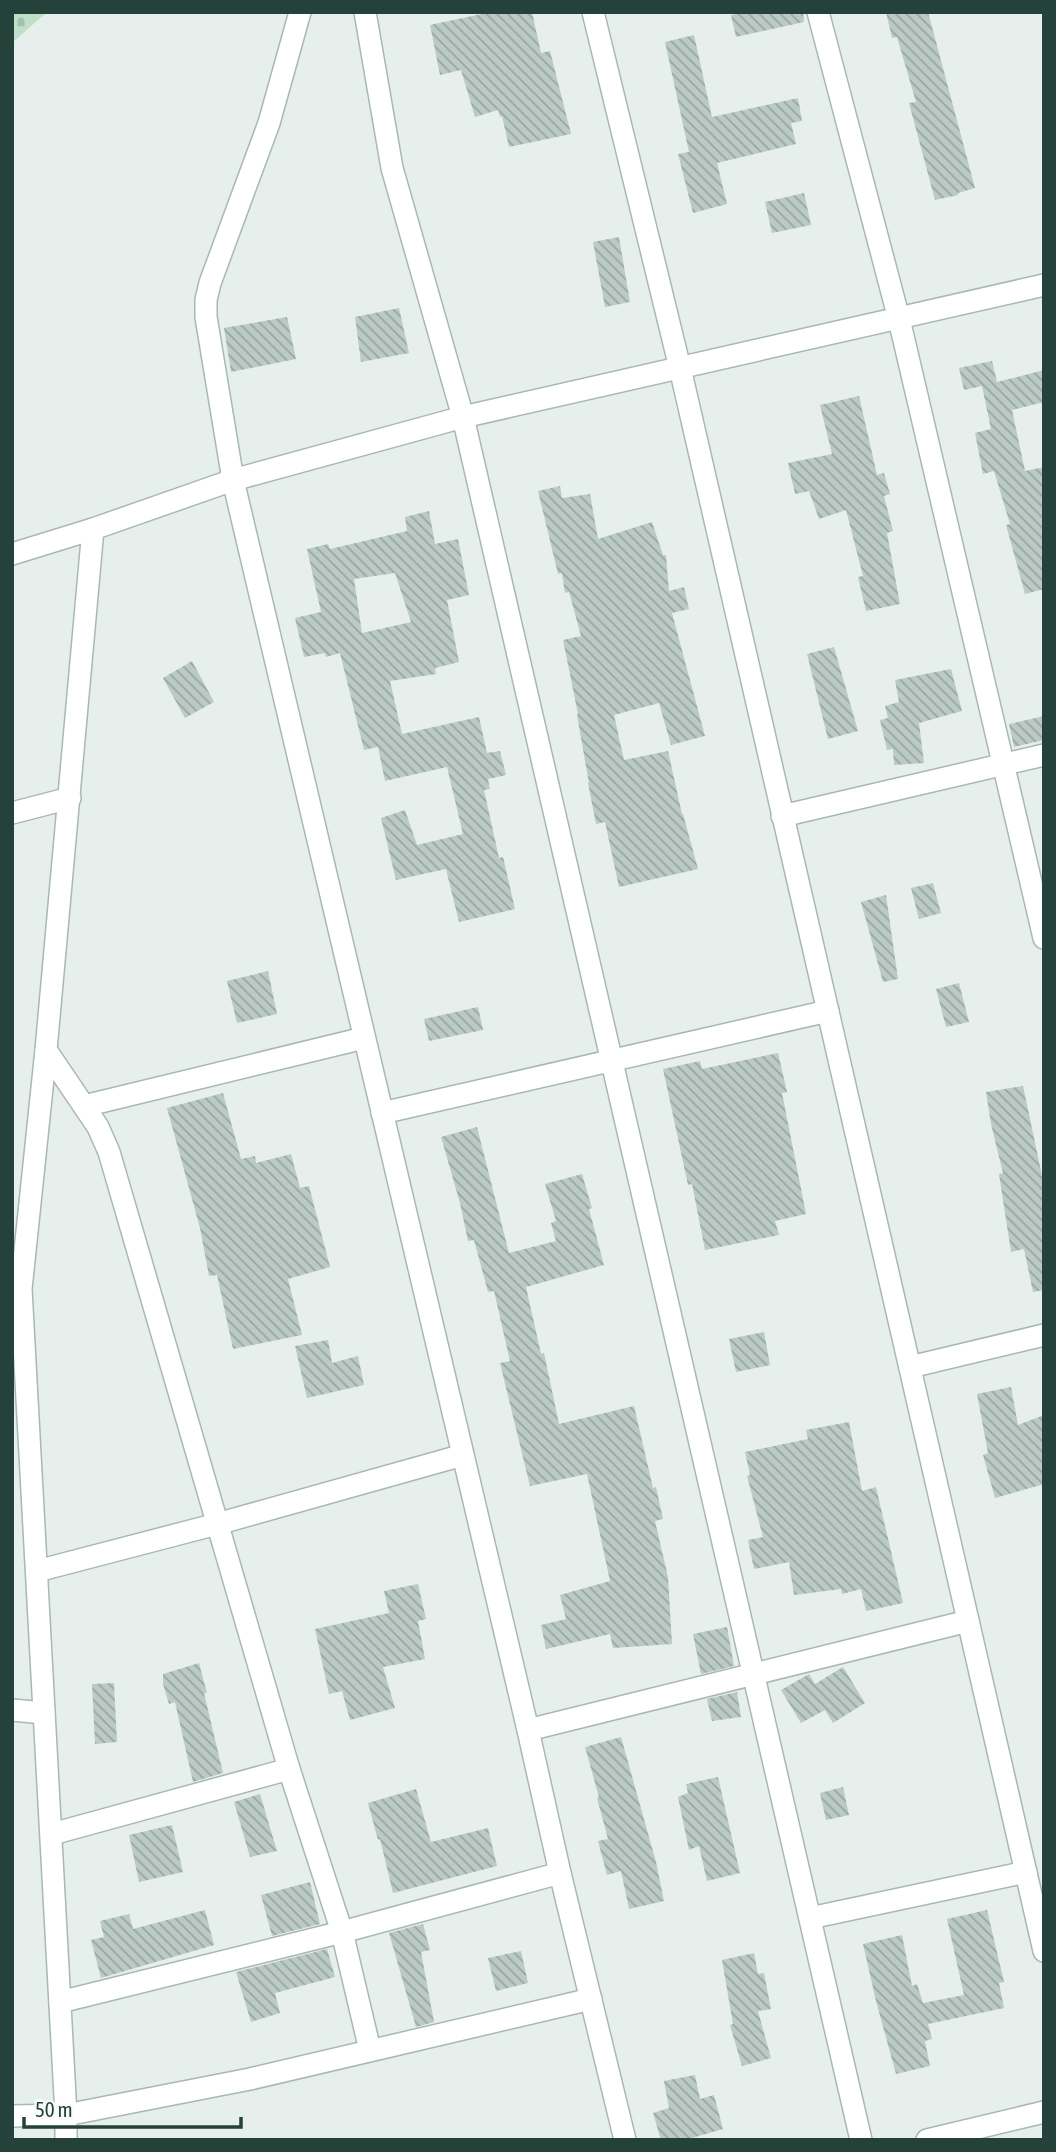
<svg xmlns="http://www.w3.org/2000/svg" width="1056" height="2152" viewBox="0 0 1056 2152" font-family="'Asap Condensed',sans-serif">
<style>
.cemetery{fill:url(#cemetery-stones)}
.building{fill:url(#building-back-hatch);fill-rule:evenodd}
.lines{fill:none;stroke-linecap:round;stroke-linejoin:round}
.minor-casing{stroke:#a8b8b2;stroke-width:24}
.minor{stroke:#fff;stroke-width:21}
</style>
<defs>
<pattern id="cemetery-stones" width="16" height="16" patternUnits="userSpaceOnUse" patternTransform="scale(1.75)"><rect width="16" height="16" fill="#bfe0c8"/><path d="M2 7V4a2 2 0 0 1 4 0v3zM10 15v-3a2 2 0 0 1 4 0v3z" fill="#a4c1ad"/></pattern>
<pattern id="building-back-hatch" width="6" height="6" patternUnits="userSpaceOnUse" patternTransform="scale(1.75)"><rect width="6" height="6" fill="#bbcac4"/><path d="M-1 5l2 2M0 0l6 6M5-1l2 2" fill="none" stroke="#98a6a0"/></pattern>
</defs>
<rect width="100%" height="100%" fill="#e6efeb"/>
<!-- cemetery -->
<path class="cemetery" d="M 12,12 L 47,12 L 12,43 Z"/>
<!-- building -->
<g class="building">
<path d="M 491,12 L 532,12 L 541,53 L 550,51 L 571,134 L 509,147 L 502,116 L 500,117 L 498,110 L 475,117 L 461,70 L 440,75 L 430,25 Z"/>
<path d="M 744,12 L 803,12 L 804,22 L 736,37 L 731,15 Z"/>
<path d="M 886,12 L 928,12 L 975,188 L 958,193 L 958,195 L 935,200 L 909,103 L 916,102 L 897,37 L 892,38 Z"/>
<path d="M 694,35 L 712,117 L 798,98 L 802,121 L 791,123 L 796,144 L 717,163 L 727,204 L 693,213 L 678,154 L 689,152 L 665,42 Z"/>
<path d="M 804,193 L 811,225 L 772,233 L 765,202 Z"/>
<path d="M 619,237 L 630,302 L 605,307 L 593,242 Z"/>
<path d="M 399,308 L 409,353 L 361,362 L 355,317 Z"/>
<path d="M 287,317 L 296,359 L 231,372 L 224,328 Z"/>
<path d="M 992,361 L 997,382 L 1044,370 L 1044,402 L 1012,410 L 1025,471 L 1044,467 L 1044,589 L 1025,594 L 1006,525 L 1010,524 L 994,471 L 983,474 L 975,433 L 991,429 L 982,386 L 964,390 L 959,368 Z"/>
<path d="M 859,396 L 877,475 L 884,473 L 890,494 L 884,496 L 893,531 L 887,533 L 900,604 L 866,611 L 858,577 L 863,576 L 846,510 L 819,519 L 809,491 L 795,494 L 788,463 L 832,454 L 820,405 Z"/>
<path d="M 560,486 L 562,498 L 590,494 L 598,539 L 652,522 L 663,555 L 666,555 L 669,591 L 684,587 L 689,609 L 672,613 L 705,736 L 671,745 L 659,703 L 614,715 L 624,760 L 668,751 L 682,814 L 683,814 L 698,869 L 619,887 L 605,822 L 596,824 L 588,783 L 589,783 L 577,715 L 578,714 L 563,640 L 581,636 L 569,592 L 565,593 L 562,573 L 558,574 L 538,491 Z"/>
<path d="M 429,511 L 435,544 L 458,539 L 469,595 L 447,600 L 459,662 L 435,668 L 436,674 L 390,681 L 402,734 L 479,717 L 487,753 L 500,751 L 506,775 L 488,779 L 490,789 L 484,790 L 499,858 L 503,857 L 515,909 L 459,922 L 446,869 L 396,880 L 381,818 L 405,810 L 417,845 L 463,834 L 447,767 L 385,781 L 378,747 L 364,750 L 340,653 L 326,657 L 325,653 L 304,657 L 295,618 L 321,612 L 307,549 L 328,544 L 330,549 L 407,531 L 405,517 ZM 395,573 L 411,622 L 362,633 L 354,579 Z"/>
<path d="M 834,647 L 858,731 L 828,739 L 807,654 Z"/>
<path d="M 192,661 L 214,702 L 185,718 L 163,678 Z"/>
<path d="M 951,669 L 962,711 L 919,723 L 924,763 L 894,765 L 893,749 L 887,750 L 880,720 L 888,718 L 885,706 L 899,702 L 895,680 Z"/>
<path d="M 1044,716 L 1044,740 L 1014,747 L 1009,724 Z"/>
<path d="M 933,883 L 941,913 L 919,919 L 911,888 Z"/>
<path d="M 886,895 L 898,979 L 883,982 L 861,902 Z"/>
<path d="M 268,971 L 277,1014 L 237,1023 L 227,981 Z"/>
<path d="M 959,983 L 969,1022 L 946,1027 L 936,989 Z"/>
<path d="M 478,1007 L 483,1030 L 429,1041 L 424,1019 Z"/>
<path d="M 778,1053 L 787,1092 L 782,1093 L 806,1214 L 775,1221 L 779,1235 L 705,1250 L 692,1184 L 688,1185 L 663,1069 L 700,1061 L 702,1069 Z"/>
<path d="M 1023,1086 L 1044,1185 L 1044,1290 L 1033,1292 L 1024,1249 L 1011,1252 L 999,1174 L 1003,1173 L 991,1124 L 986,1092 Z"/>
<path d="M 223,1093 L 241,1159 L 255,1156 L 256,1163 L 291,1154 L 300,1188 L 309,1186 L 330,1267 L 288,1279 L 302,1335 L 233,1349 L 217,1275 L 209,1276 L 200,1228 L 167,1108 Z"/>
<path d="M 477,1127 L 509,1253 L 556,1241 L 551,1223 L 556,1221 L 545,1184 L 582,1174 L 592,1208 L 589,1209 L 604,1265 L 526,1287 L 541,1354 L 544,1353 L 559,1424 L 634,1406 L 653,1488 L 656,1487 L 663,1519 L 655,1521 L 668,1577 L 672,1644 L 613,1648 L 610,1634 L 546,1649 L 541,1625 L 566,1619 L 560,1595 L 610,1581 L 587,1474 L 530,1486 L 500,1363 L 510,1361 L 494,1291 L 488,1292 L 474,1240 L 468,1241 L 460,1203 L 441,1137 Z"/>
<path d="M 764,1332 L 770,1365 L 736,1372 L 729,1339 Z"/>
<path d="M 328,1340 L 332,1363 L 358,1356 L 364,1385 L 307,1398 L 295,1346 Z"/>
<path d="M 1011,1387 L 1018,1425 L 1044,1415 L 1044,1484 L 995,1498 L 983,1455 L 988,1453 L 977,1394 Z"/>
<path d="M 849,1422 L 862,1491 L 876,1487 L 903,1603 L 866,1611 L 861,1589 L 842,1594 L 841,1589 L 794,1595 L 789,1562 L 754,1569 L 748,1540 L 763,1537 L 747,1476 L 750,1475 L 745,1452 L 808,1439 L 806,1430 Z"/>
<path d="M 418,1584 L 426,1619 L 418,1621 L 425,1659 L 383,1667 L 395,1708 L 350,1720 L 342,1691 L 329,1694 L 315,1629 L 389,1613 L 384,1591 Z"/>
<path d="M 727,1627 L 734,1666 L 701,1674 L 693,1634 Z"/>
<path d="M 199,1663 L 207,1693 L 204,1693 L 223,1773 L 193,1782 L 175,1702 L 169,1704 L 163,1684 L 163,1674 Z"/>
<path d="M 843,1667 L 865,1703 L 833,1723 L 825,1710 L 801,1723 L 781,1690 L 809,1674 L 815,1684 Z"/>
<path d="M 114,1683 L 117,1742 L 95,1744 L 92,1684 Z"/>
<path d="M 737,1692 L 741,1717 L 712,1721 L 707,1699 Z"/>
<path d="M 621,1737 L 656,1862 L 664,1901 L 629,1909 L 621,1871 L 607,1875 L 598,1841 L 608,1839 L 597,1798 L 599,1797 L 585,1747 Z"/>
<path d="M 718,1777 L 740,1873 L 707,1881 L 699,1846 L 689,1850 L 678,1797 L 688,1793 L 686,1784 Z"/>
<path d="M 843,1787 L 849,1815 L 826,1820 L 820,1793 Z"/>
<path d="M 416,1789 L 431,1842 L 488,1828 L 497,1866 L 393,1893 L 380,1839 L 378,1840 L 368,1803 Z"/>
<path d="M 260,1794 L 277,1851 L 250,1857 L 234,1802 Z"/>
<path d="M 172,1825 L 183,1872 L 139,1882 L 129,1835 Z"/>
<path d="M 310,1882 L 320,1924 L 272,1936 L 261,1895 Z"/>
<path d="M 205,1910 L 214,1945 L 101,1978 L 91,1940 L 104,1937 L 100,1921 L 129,1914 L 133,1929 Z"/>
<path d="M 987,1910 L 1004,1982 L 999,1983 L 1004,2008 L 928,2024 L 932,2039 L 925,2041 L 930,2066 L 896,2074 L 876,2001 L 863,1944 L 902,1935 L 912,1986 L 917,1984 L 923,2003 L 964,1995 L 947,1919 Z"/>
<path d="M 423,1924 L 430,1950 L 421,1952 L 434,2022 L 416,2027 L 389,1933 Z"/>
<path d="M 327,1949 L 335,1977 L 275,1993 L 280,2013 L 251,2022 L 236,1972 Z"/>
<path d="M 521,1951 L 528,1983 L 496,1991 L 488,1958 Z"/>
<path d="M 754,1953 L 758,1974 L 764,1973 L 771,2009 L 758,2011 L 771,2058 L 742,2066 L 730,2025 L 733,2024 L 722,1960 Z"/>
<path d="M 695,2075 L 700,2099 L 714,2095 L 723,2129 L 685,2140 L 661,2140 L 653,2113 L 669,2108 L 664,2081 Z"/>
</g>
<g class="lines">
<defs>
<g id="minor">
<path d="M 300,12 L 269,123 L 210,283 L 206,300 L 206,317 L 233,480 L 528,1730 L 560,1873 L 625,2140"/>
<path d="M 365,12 L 392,168 L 463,417 L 861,2140"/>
<path d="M 593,12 L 680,368 L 1044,1951"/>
<path d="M 818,12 L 899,319 L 1044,938"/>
<path d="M 12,554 L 93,529"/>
<path d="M 12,813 L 70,798"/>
<path d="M 782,816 L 1044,755"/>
<path d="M 46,1050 L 98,1127 L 109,1152 L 289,1769 L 342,1932 L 370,2050"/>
<path d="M 84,1106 L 364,1038"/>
<path d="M 382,1113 L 828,1011"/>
<path d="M 910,1367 L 1044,1335"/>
<path d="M 37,1571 L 217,1524 L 463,1455"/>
<path d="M 12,1710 L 44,1713"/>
<path d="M 528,1730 L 968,1621"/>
<path d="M 52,1834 L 289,1769"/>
<path d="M 810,1918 L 1026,1872"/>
<path d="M 60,2002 L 342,1932 L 560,1873"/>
<path d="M 12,2116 L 66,2115 L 21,1289 L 46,1050 L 93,529 L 233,480 L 463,417 L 1044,285"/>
<path d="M 66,2140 L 66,2115 L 250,2079 L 591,1999"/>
<path d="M 927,2140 L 1044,2112"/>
</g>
</defs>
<!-- minor casing -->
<use href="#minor" class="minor-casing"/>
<!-- minor -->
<use href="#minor" class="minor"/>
</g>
<!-- border -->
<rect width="1056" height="2152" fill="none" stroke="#24423a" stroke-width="28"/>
<!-- scale -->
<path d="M24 2117v10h217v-10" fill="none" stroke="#24423a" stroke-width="3.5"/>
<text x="35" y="2117" font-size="21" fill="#24423a" stroke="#f7fbf9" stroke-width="5" paint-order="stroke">50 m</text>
</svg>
